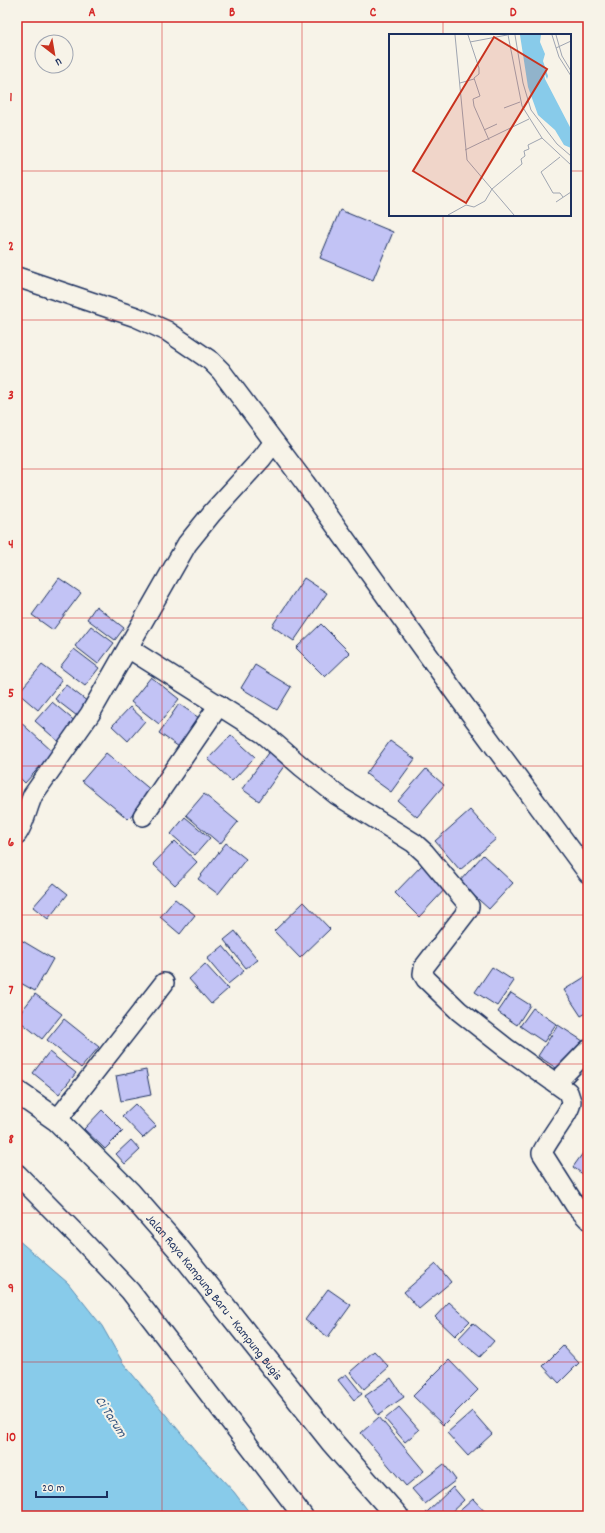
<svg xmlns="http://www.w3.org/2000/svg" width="605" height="1533" viewBox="0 0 605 1533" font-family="Dekko,sans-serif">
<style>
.water{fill:#88cbea;stroke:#5c8db2}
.building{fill:#c2c3f5;stroke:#1b2f5e}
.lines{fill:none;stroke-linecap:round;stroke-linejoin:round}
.minor-casing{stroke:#1b2f5e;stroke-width:22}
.tertiary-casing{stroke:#1b2f5e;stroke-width:25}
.minor{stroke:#f7f3e8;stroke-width:19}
.tertiary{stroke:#f7f3e8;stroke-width:22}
.grid{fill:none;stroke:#d62828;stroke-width:1;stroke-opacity:0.55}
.labels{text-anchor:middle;stroke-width:4;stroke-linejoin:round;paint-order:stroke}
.street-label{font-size:13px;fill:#1b2f5e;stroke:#f7f3e8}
.water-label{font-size:14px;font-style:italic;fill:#365681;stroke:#f7f3e8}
.inset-road{fill:none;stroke:#9fa5b1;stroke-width:1}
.view{fill:#c8321e;fill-opacity:0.15;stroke:#c8321e;stroke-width:2}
.inset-edge{fill:none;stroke:#1b2f5e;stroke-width:2}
.neatline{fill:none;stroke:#d62828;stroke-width:1.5}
.grid-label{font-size:13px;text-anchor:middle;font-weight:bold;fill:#d62828}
</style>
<rect width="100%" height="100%" fill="#f7f3e8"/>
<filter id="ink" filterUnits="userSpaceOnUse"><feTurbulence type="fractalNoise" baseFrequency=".025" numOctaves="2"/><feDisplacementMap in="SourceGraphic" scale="8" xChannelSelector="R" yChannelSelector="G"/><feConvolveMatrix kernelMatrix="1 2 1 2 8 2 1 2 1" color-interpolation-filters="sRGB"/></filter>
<g filter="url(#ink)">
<!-- water -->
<path class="water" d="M 17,1239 L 68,1283 L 102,1326 L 123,1363 L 195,1450 L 234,1492 L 252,1516 L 17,1516 Z"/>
<!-- building -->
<g class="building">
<path d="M 340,210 L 393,232 L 373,280 L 320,258 Z"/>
<path d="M 59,578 L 81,593 L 53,630 L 32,615 Z"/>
<path d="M 304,578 L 327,593 L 294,641 L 272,626 Z"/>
<path d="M 96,606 L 124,628 L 115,640 L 87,619 Z"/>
<path d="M 321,624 L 350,653 L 325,677 L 296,648 Z"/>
<path d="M 91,626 L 114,643 L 98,664 L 75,646 Z"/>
<path d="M 74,649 L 99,668 L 85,686 L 60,667 Z"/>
<path d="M 42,665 L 62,680 L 38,710 L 18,693 Z"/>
<path d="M 255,665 L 291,687 L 277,710 L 241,688 Z"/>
<path d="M 151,677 L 179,699 L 159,724 L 131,702 Z"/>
<path d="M 66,685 L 92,705 L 81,719 L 55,699 Z"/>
<path d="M 52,702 L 77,723 L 60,743 L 35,721 Z"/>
<path d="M 179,704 L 202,720 L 182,749 L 159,733 Z"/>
<path d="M 130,707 L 145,721 L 128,741 L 112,726 Z"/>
<path d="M 17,719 L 53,752 L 25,783 L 17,775 Z"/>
<path d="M 231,735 L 255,757 L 232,781 L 208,759 Z"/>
<path d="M 390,741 L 415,759 L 391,792 L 366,774 Z"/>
<path d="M 270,750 L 287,762 L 259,801 L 242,789 Z"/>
<path d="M 106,753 L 152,791 L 128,819 L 82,781 Z"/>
<path d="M 426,769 L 444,785 L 417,817 L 398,801 Z"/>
<path d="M 204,794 L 238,822 L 220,844 L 186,815 Z"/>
<path d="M 470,810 L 496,839 L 460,870 L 435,841 Z"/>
<path d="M 185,817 L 210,838 L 195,855 L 171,834 Z"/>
<path d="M 175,841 L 197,862 L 175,885 L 153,864 Z"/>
<path d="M 226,843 L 246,859 L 218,894 L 198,879 Z"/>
<path d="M 483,855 L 513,883 L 489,909 L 459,882 Z"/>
<path d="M 424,863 L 448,886 L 419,917 L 395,893 Z"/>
<path d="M 54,883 L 68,894 L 48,919 L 33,907 Z"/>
<path d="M 175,899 L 195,915 L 180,934 L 160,917 Z"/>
<path d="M 304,902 L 330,929 L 300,958 L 274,931 Z"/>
<path d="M 235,931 L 258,960 L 246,968 L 224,940 Z"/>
<path d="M 21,940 L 53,959 L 35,991 L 17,981 L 17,948 Z"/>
<path d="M 223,946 L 244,971 L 228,984 L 207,959 Z"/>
<path d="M 205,964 L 228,989 L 211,1004 L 189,979 Z"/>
<path d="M 492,967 L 514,981 L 497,1006 L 475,992 Z"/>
<path d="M 588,975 L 588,1012 L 581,1016 L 564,990 Z"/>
<path d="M 511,993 L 530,1005 L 517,1025 L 498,1012 Z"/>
<path d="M 35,994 L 62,1014 L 42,1039 L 17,1019 L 17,1017 Z"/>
<path d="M 533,1008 L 556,1024 L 544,1042 L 520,1026 Z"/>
<path d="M 64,1019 L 99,1047 L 81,1068 L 47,1040 Z"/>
<path d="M 558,1025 L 583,1041 L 562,1072 L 538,1056 Z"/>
<path d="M 49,1052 L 76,1073 L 59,1094 L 33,1073 Z"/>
<path d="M 146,1070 L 151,1095 L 121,1101 L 116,1076 Z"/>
<path d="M 135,1104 L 156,1126 L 143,1138 L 122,1116 Z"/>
<path d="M 102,1110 L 123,1131 L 105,1149 L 84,1129 Z"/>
<path d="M 131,1140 L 140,1150 L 125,1164 L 116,1154 Z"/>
<path d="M 588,1146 L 588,1178 L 573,1167 Z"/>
<path d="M 436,1264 L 451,1282 L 419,1309 L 404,1292 Z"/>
<path d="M 328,1289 L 351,1305 L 328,1337 L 305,1320 Z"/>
<path d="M 449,1302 L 470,1321 L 455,1336 L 435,1317 Z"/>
<path d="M 473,1323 L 494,1341 L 480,1357 L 458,1339 Z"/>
<path d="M 563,1346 L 579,1363 L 559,1383 L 543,1366 Z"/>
<path d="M 374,1351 L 389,1367 L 364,1389 L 350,1372 Z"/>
<path d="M 449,1360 L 478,1390 L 443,1425 L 413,1396 Z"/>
<path d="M 346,1374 L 362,1394 L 354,1400 L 338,1380 Z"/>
<path d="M 391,1378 L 404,1397 L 378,1415 L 365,1396 Z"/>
<path d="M 399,1407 L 419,1430 L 405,1442 L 385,1419 Z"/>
<path d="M 472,1411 L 492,1434 L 468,1456 L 447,1433 Z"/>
<path d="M 379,1417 L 424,1471 L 406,1486 L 361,1433 Z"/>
<path d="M 444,1464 L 456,1480 L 425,1504 L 412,1489 Z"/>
<path d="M 453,1487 L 464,1500 L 447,1516 L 430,1516 L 426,1513 Z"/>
<path d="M 473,1499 L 489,1516 L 454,1516 Z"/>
</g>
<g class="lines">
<defs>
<g id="minor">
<path d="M 17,277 L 136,317 L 167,331 L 211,361 L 221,371 L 305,483 L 456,694 L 588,873"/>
<path d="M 128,648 L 264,734 L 302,767 L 337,795 L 414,843 L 425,853 L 466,902 L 469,906 L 468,910 L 424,967 L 423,974 L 426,979 L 459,1011 L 506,1048 L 568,1092 C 569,1095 570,1098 571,1101 C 572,1111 547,1140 542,1153 L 575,1205 L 588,1219"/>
<path d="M 143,816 L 219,705"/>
<path d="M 17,834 C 25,822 27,808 33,795 L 90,714 L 187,544 L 212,513 L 262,458 L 274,442"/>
<path d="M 556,1083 L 588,1050"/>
<path d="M 57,1120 L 164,983"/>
<path d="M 17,1174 L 81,1239 L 130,1291 L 303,1516"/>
</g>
<g id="tertiary">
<path id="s1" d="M 17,1092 L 57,1120 L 129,1192 L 177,1247 L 332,1442 L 397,1516"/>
</g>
</defs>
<!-- minor casing -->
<use href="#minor" class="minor-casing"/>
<!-- tertiary casing -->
<use href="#tertiary" class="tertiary-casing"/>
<!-- minor -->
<use href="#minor" class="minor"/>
<!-- tertiary -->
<use href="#tertiary" class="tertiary"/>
</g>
</g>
<!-- grid -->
<path class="grid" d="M 162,17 L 162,1516M 302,17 L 302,1516M 443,17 L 443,35M 17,171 L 390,171M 570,171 L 588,171M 443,215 L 443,1516M 17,320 L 588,320M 17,469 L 588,469M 17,618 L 588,618M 17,766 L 588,766M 17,915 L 588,915M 17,1064 L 588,1064M 17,1213 L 588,1213M 17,1362 L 588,1362"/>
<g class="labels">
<!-- street labels -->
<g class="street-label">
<text dy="5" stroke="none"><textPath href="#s1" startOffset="286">Jalan Raya Kampung Baru - Kampung Bugis</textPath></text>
</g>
<!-- water labels -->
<g class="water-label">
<text transform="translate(112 1416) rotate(57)" y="5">Ci Tarum</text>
</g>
</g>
<!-- overview -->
<g transform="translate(389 34)">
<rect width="182" height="182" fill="#f7f3e8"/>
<path d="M 131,1 L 152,1 L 151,8 L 156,20 L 154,27 L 159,42 L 158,45 L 155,38 L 156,45 L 182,95 L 182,114 L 175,111 L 166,96 L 149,81 L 139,53 Z" fill="#88cbea"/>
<path class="inset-road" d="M 66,1 L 78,126 L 125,181M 79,1 L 90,34 L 90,40 L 85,44 L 91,62 L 84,65 L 85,72 L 100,106M 119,1 L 133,72 L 153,104 L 182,131M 126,1 L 134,49 L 142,76 L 168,110 L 182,122M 163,1 L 170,23 L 182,42M 167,1 L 173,22 L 182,37M 81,8 L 118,1M 167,14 L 182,7M 71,49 L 85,45M 115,74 L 131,68M 95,96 L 108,90M 76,116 L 140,85M 171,123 L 152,138 L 164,159 L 171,159 L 174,163M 167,168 L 182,158M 59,181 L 77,171 L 85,173 L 96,167 L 103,155 L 133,130 L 132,125 L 136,122 L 135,117 L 140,115 L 139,111 L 153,104"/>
<path class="view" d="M 105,3 L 158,35 L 77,169 L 24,137 Z"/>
<rect width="182" height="182" class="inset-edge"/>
</g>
<!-- margin -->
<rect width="605" height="1533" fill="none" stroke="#f7f3e8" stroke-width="44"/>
<!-- north arrow -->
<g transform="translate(54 54) rotate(149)"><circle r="19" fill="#f7f3e8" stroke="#9fa5b1"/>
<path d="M0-3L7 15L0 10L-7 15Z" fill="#c8321e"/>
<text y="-6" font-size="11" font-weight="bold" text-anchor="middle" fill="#1b2f5e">U</text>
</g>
<!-- scale -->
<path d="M36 1491v6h71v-6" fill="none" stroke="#1b2f5e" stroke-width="2"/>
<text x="42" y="1491" font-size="12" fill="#1b2f5e" stroke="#f7f3e8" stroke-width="3" paint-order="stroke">20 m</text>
<rect x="22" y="22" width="561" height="1489" class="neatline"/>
<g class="grid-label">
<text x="92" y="16">A</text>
<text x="232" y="16">B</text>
<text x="373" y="16">C</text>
<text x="513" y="16">D</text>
<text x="11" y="101">1</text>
<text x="11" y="250">2</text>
<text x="11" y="399">3</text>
<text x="11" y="548">4</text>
<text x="11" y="697">5</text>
<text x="11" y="846">6</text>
<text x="11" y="994">7</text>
<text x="11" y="1143">8</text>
<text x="11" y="1292">9</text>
<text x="11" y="1441">10</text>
</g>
</svg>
